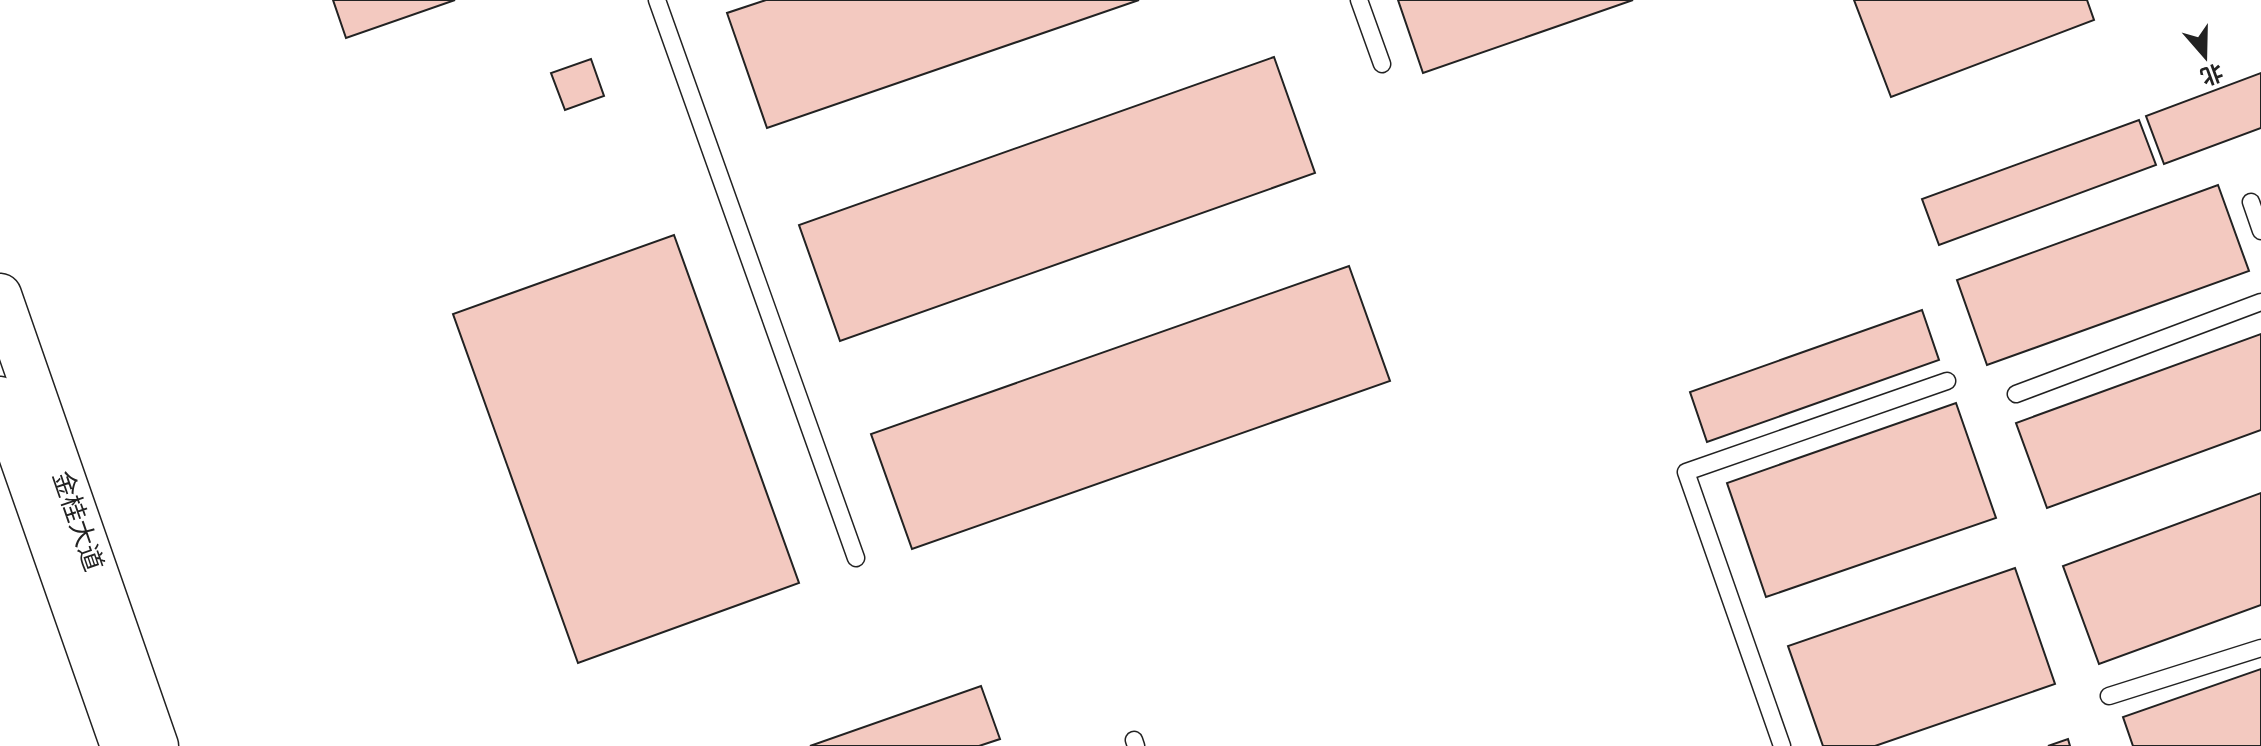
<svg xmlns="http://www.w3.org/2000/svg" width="2261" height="746" viewBox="0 0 2261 746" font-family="Quicksand,'Noto Sans SC',sans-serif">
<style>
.building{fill:#f3c9c0;stroke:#222;stroke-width:2}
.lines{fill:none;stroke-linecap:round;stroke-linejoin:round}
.lane-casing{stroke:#222;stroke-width:19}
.secondary-casing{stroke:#222;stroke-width:45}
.lane{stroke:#fff;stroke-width:16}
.secondary{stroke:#fff;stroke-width:42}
.labels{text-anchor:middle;stroke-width:6;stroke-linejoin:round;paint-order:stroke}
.street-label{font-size:26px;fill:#222;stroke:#fff}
</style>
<rect width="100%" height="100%" fill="#fff"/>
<!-- building -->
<g class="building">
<path d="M 333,0 L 455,0 L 346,38 Z"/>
<path d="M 766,0 L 1139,0 L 767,128 L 727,13 Z"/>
<path d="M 1398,0 L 1633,0 L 1423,73 Z"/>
<path d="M 1854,0 L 2087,0 L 2094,20 L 1891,97 Z"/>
<path d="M 1274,57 L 1315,173 L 840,341 L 799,225 Z"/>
<path d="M 591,59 L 604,96 L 565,110 L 551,73 Z"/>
<path d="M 2261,73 L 2261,128 L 2164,164 L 2146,116 Z"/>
<path d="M 2139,120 L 2156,165 L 1939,245 L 1922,199 Z"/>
<path d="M 2218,185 L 2249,271 L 1987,365 L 1957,280 Z"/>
<path d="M 674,235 L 799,583 L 578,663 L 453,314 Z"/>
<path d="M 1349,266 L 1390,381 L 912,549 L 871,434 Z"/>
<path d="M 1922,310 L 1939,360 L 1707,442 L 1690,392 Z"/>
<path d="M 2261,334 L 2261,430 L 2047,508 L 2016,423 Z"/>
<path d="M 1956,403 L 1996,518 L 1766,597 L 1727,483 Z"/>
<path d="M 2261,493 L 2261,605 L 2099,664 L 2063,566 Z"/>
<path d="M 2015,568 L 2055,684 L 1875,746 L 1823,746 L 1788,646 Z"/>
<path d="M 2261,669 L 2261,746 L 2133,746 L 2123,717 Z"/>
<path d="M 981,686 L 1000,739 L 979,746 L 810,746 Z"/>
<path d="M 2068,739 L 2070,746 L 2048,746 Z"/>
</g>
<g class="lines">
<defs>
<g id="lane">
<path d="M 657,0 L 856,558"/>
<path d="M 1359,0 L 1382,64"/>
<path d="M 2251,202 L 2261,231"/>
<path d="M 2016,394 L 2261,302"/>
<path d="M 2109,696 L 2261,648"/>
<path d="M 1134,740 L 1136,746"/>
<path d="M 1782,746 L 1686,472 L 1947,381"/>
</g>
<g id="secondary">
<path d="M 0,295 L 157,746"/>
<path d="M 0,398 L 122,746"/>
</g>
</defs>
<!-- lane casing -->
<use href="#lane" class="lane-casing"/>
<!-- secondary casing -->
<use href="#secondary" class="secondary-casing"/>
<!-- lane -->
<use href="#lane" class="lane"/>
<!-- secondary -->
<use href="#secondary" class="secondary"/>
</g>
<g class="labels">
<!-- street labels -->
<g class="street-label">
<text transform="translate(78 521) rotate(71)" y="9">金桂大道</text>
</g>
</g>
<!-- north arrow -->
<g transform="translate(2205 56) rotate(160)" stroke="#ffffff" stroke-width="6" paint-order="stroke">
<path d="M0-6L14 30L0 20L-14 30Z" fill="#222222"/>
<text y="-12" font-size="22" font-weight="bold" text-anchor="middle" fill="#222222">北</text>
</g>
</svg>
